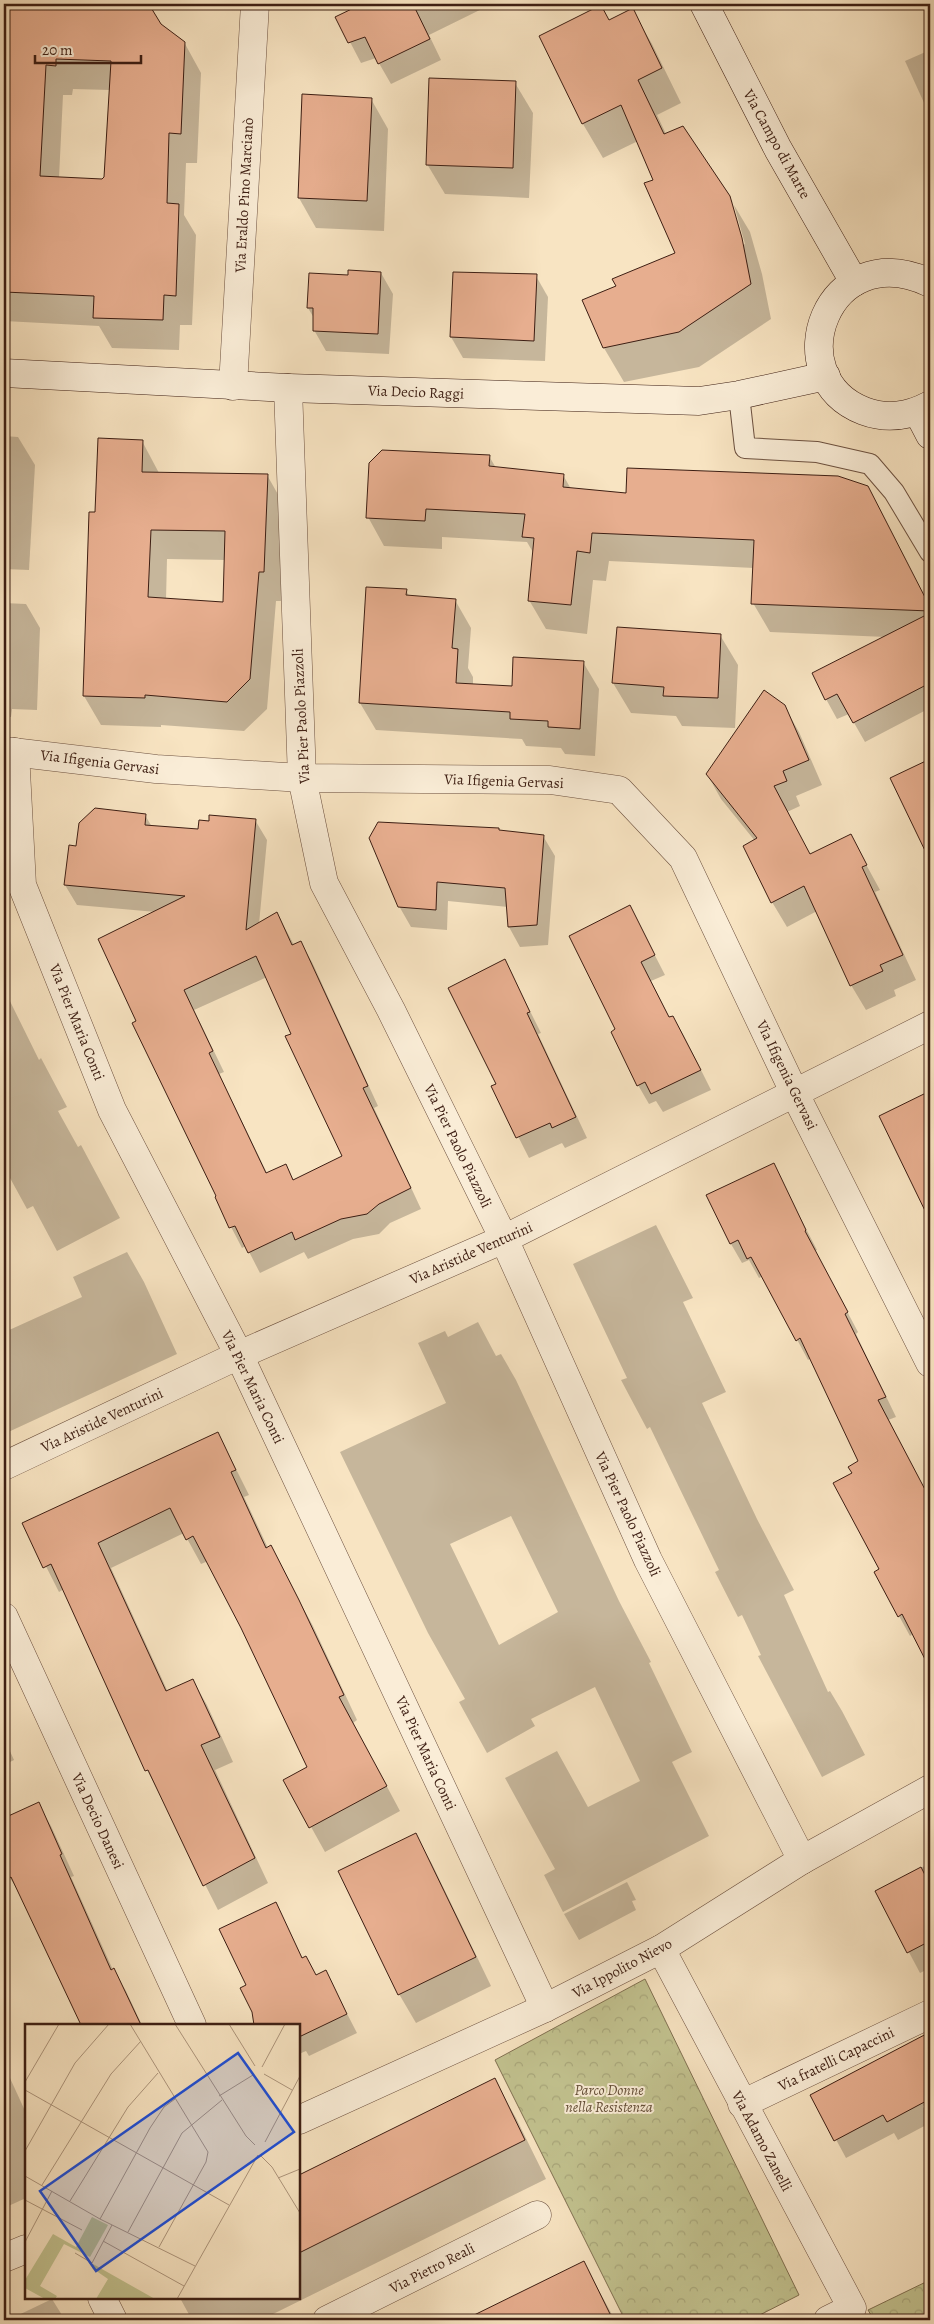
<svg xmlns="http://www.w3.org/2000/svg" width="934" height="2324" viewBox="0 0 934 2324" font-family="Alegreya,serif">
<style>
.park{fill:url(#park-crowns);stroke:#807051}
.shadow{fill:#0003;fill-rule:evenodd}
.building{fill:#e7ae8f;stroke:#3d1e13;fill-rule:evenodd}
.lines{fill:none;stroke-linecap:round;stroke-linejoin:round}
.service-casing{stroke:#6c503f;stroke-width:22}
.minor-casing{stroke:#6c503f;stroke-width:29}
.secondary-casing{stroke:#3d1e13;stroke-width:29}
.service{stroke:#faedd7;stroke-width:20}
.minor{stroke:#faedd7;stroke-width:28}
.secondary{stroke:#faedd7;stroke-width:28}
.labels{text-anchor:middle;stroke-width:4;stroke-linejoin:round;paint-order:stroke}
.street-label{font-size:15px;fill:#3d1e13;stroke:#faedd7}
.park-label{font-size:15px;font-style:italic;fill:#654f38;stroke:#faedd7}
.inset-road{fill:none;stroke:#ad957c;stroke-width:1}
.view{fill:#1d4ed8;fill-opacity:0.15;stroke:#1d4ed8;stroke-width:2.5}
.inset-edge{fill:none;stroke:#3d1e13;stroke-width:2.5}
</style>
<defs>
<pattern id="park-crowns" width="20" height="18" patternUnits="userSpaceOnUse" patternTransform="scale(1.25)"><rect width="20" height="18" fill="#c2c28f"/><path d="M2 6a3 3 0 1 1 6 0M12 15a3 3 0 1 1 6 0" fill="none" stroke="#a8a67a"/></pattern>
</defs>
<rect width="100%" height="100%" fill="#f8e4c2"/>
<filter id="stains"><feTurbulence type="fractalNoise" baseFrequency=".004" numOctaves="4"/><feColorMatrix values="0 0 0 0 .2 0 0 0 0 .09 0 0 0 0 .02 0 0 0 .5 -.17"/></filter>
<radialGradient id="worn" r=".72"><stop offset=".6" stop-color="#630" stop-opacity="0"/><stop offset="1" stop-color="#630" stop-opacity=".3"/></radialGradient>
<!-- park -->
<g class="park">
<path d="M 645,1979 L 799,2295 L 750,2320 L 625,2320 L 495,2060 Z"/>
<path d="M 930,2280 L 930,2320 L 874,2320 L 868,2310 Z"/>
</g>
<!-- shadow -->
<g class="shadow">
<path d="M 4,4 L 92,4 L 149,7 L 160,24 L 184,42 L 201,73 L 197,163 L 186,163 L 184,215 L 196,235 L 192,325 L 180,325 L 179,350 L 112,348 L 99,326 L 4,321 ZM 73,89 L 110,90 L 105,177 L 102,180 L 59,178 L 63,95 L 72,95 Z"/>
<path d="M 365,4 L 492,4 L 429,35 L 441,60 L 391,84 L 376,58 L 361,63 L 337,17 Z"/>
<path d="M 632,10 L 652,44 L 681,103 L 657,115 L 666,134 L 729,196 L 733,203 L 730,200 L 743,245 L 745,244 L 734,205 L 750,232 L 762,274 L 771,319 L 699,367 L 624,382 L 604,348 L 618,286 L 677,254 L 655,180 L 638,141 L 603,158 L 583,124 L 540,36 L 609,21 Z"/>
<path d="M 930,50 L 930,116 L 905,61 Z"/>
<path d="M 515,83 L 533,113 L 529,198 L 445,194 L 427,164 Z"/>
<path d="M 371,99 L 388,129 L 384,231 L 316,228 L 299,198 Z"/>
<path d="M 381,273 L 393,294 L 389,354 L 326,351 L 314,330 L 314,318 L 308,308 L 349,276 Z"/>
<path d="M 454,273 L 536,276 L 548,297 L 545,361 L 463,358 L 451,337 Z"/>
<path d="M 4,436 L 18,437 L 35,465 L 29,570 L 4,569 Z"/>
<path d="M 142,441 L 159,473 L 267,475 L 284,505 L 281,601 L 276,601 L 267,709 L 244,731 L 161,725 L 161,727 L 101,725 L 84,696 ZM 167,559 L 226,560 L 224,604 L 166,600 Z"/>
<path d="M 489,456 L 496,468 L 563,475 L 571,489 L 627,495 L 867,487 L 930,609 L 930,708 L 865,742 L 849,714 L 837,719 L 826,699 L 886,637 L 770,632 L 753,603 L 754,568 L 609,561 L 606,581 L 593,580 L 587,634 L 546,629 L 529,600 L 534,554 L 527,542 L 442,537 L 442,549 L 384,546 L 368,517 Z"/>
<path d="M 406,590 L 409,596 L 455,600 L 471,628 L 468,668 L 473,677 L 473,685 L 513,687 L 583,662 L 599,689 L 595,756 L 565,754 L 561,748 L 526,746 L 522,739 L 376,730 L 360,703 Z"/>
<path d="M 4,603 L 26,604 L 40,628 L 37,710 L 12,709 L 11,717 L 4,717 Z"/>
<path d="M 720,635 L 738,665 L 735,728 L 682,726 L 676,716 L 631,713 L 613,683 Z"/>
<path d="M 784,706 L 799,732 L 822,785 L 796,796 L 800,806 L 787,812 L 810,855 L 850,835 L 880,890 L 875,892 L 916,980 L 894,990 L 896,996 L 866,1010 L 851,985 L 817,911 L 787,927 L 772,902 L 755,841 L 721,799 L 707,774 Z"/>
<path d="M 930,761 L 930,849 L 928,850 L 892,779 Z"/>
<path d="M 145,815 L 152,827 L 199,831 L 255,820 L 267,840 L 259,924 L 277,913 L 294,945 L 300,942 L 312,962 L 378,1106 L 374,1108 L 421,1209 L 390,1223 L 379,1234 L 353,1239 L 308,1259 L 304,1252 L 260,1273 L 246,1246 L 242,1248 L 216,1198 L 218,1197 L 138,1021 L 156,912 L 77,905 L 65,885 L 78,847 ZM 267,977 L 344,1157 L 294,1181 L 285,1165 L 267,1173 L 219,1074 L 224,1072 L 194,1010 Z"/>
<path d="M 500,832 L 543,836 L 555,856 L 548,945 L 520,947 L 509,927 L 508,907 L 448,901 L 447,930 L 411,927 L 399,906 Z"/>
<path d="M 630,907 L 665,975 L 651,981 L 670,1019 L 673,1017 L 684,1036 L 711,1090 L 663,1112 L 656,1101 L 649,1104 L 638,1085 Z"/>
<path d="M 505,961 L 541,1033 L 538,1034 L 587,1138 L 565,1148 L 562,1143 L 529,1158 L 493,1087 L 498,1084 Z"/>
<path d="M 4,989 L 39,1060 L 41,1058 L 67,1107 L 58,1111 L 78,1147 L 81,1145 L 120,1218 L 57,1251 L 33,1206 L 27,1209 L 4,1167 Z"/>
<path d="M 930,1092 L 930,1224 L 924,1212 L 927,1211 L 881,1117 Z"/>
<path d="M 773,1165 L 817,1250 L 815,1251 L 858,1332 L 856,1334 L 896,1417 L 888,1420 L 930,1499 L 930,1666 L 913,1634 L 910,1636 L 899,1616 L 881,1570 L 853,1474 L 859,1462 L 811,1358 L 808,1360 L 763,1276 L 759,1278 L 749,1260 L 742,1263 L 731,1244 Z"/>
<path d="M 656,1225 L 693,1298 L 683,1302 L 726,1392 L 702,1403 L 757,1519 L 794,1590 L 784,1595 L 828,1692 L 830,1691 L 842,1711 L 865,1755 L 822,1777 L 758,1656 L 761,1655 L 742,1615 L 738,1617 L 715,1572 L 719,1570 L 650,1427 L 647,1429 L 621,1380 L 627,1378 L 573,1264 Z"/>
<path d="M 127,1252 L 144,1282 L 177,1354 L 4,1434 L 4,1326 L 7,1331 L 82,1297 L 73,1277 Z"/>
<path d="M 478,1322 L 496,1356 L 501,1354 L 516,1380 L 619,1601 L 651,1662 L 649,1663 L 692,1752 L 672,1762 L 709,1836 L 563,1912 L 544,1875 L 555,1869 L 505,1778 L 557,1751 L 588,1807 L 640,1781 L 595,1687 L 531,1719 L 535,1726 L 487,1753 L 459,1702 L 465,1699 L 428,1633 L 340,1452 L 446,1403 L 418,1343 L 445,1331 L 448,1337 ZM 511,1516 L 558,1612 L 499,1645 L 450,1544 Z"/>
<path d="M 218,1433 L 249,1495 L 244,1497 L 268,1548 L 270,1547 L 313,1626 L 357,1720 L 353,1723 L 400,1811 L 325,1852 L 285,1780 L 309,1768 L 243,1628 L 208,1561 L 201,1564 L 184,1533 L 111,1568 L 168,1692 L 193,1681 L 207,1705 L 233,1762 L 215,1770 L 268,1883 L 218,1910 L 147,1770 L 64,1589 L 59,1592 L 24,1523 Z"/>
<path d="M 4,1738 L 14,1760 L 4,1765 Z"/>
<path d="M 38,1804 L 51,1826 L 74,1876 L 71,1877 L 113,1970 L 126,1991 L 142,2025 L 83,2025 L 23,1899 L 10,1878 L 4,1864 L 4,1820 Z"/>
<path d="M 415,1835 L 432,1864 L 491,1986 L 416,2023 L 399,1994 Z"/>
<path d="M 930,1863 L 930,1968 L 920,1973 L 877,1892 Z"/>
<path d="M 627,1882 L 636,1900 L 632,1901 L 636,1910 L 579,1940 L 564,1914 Z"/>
<path d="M 275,1903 L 303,1959 L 316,1976 L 325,1971 L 357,2033 L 309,2056 L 306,2051 L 299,2054 L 299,2025 L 260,2025 L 242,1989 L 247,1986 Z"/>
<path d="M 930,2032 L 930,2102 L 923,2106 L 930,2123 L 898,2140 L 894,2133 L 846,2158 L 812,2095 Z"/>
<path d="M 4,2065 L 26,2113 L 26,2198 L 4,2208 Z"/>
<path d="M 494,2080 L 516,2118 L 546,2179 L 261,2320 L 192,2320 L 180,2298 L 299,2298 L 299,2177 Z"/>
<path d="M 584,2263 L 615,2320 L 466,2320 Z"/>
<path d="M 52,2299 L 65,2320 L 8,2320 Z"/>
</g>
<!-- building -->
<g class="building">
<path d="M 4,4 L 106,4 L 150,6 L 161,24 L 185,42 L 181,134 L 169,133 L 167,203 L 179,204 L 176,296 L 164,295 L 163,320 L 93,318 L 94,296 L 4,292 ZM 56,59 L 111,61 L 104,177 L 102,179 L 40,176 L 46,65 L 56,66 Z"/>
<path d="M 362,4 L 413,4 L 430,39 L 378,64 L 365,37 L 348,43 L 335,17 Z"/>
<path d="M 601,5 L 609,20 L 633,8 L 662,68 L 638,80 L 664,134 L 683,126 L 730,196 L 742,238 L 751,284 L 679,332 L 603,348 L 582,300 L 616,286 L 612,279 L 675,253 L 644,183 L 653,180 L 621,105 L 582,124 L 539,36 Z"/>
<path d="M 429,78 L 516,81 L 513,168 L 426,165 Z"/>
<path d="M 302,94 L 372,98 L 367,201 L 298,198 Z"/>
<path d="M 348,270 L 381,272 L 378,334 L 313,331 L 313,308 L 307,308 L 309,273 L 348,275 Z"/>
<path d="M 453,272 L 537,274 L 534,341 L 450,337 Z"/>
<path d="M 98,438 L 143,440 L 142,472 L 268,474 L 264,572 L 259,572 L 250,679 L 227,702 L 145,695 L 145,698 L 83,696 L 89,512 L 95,512 ZM 151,530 L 225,531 L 223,602 L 148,597 Z"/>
<path d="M 382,450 L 490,455 L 489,466 L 564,474 L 563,487 L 626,493 L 627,468 L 838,476 L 868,486 L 930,607 L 930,611 L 751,604 L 754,540 L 592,533 L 590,553 L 577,551 L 571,605 L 528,601 L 534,538 L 522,537 L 525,514 L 426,509 L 425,521 L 366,518 L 369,463 Z"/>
<path d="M 366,587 L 407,589 L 406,595 L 456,599 L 452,648 L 458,649 L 456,683 L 512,686 L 513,657 L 584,661 L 580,729 L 548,727 L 548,721 L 510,719 L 510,712 L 359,703 Z"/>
<path d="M 930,613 L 930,683 L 853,723 L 837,694 L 825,700 L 812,673 Z"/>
<path d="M 617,627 L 721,634 L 718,698 L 663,696 L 664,687 L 612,683 Z"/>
<path d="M 764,690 L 785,705 L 809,760 L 783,771 L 787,781 L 774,786 L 810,854 L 851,834 L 867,865 L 862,867 L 903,955 L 880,965 L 883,971 L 850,986 L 804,886 L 771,903 L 743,846 L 757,838 L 706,774 Z"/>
<path d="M 930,759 L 930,861 L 890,778 Z"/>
<path d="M 95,808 L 146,814 L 145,825 L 198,829 L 199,820 L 209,821 L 209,815 L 256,819 L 246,930 L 277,912 L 292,945 L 301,941 L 368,1086 L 363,1088 L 411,1188 L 379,1204 L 367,1214 L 341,1219 L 295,1240 L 292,1232 L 248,1253 L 235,1226 L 229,1228 L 215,1197 L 216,1196 L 132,1023 L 136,1021 L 98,939 L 185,896 L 64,885 L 69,845 L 76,846 L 79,823 ZM 256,956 L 291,1034 L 285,1036 L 342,1156 L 293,1180 L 286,1164 L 266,1173 L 209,1053 L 213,1051 L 184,990 Z"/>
<path d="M 378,822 L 499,828 L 499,830 L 544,835 L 537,925 L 508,927 L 505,888 L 437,882 L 436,910 L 398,907 L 369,838 Z"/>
<path d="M 630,905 L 655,955 L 641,962 L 669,1017 L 673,1016 L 701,1070 L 651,1094 L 645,1082 L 637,1086 L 611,1032 L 615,1029 L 569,936 Z"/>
<path d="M 505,959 L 530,1012 L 527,1013 L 576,1117 L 552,1128 L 550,1123 L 516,1138 L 491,1086 L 496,1084 L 448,988 Z"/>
<path d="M 930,1091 L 930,1221 L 879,1116 Z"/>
<path d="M 774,1163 L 806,1230 L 805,1231 L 848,1312 L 845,1314 L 886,1397 L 878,1400 L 930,1499 L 930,1669 L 902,1614 L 898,1617 L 874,1572 L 879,1569 L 833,1483 L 852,1473 L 848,1467 L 858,1461 L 800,1338 L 796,1341 L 751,1257 L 747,1259 L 738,1240 L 730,1244 L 706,1195 Z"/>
<path d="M 218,1432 L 236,1470 L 231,1472 L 266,1548 L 271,1545 L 299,1600 L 344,1695 L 339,1697 L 387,1786 L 309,1828 L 283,1780 L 307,1767 L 241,1628 L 193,1536 L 186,1540 L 170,1508 L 98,1543 L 166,1691 L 193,1679 L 220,1737 L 201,1745 L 255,1858 L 203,1886 L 148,1770 L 145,1771 L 51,1564 L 43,1568 L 22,1523 Z"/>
<path d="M 39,1802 L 62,1854 L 60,1855 L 111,1970 L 114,1968 L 141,2025 L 81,2025 L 11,1877 L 4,1881 L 4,1818 Z"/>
<path d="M 416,1833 L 476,1957 L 398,1995 L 338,1871 Z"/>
<path d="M 921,1867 L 930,1885 L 930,1941 L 907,1953 L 875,1891 Z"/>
<path d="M 276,1902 L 302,1958 L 306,1956 L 316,1975 L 326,1970 L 347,2014 L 299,2037 L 299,2025 L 254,2025 L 252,2012 L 240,1988 L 246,1985 L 219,1929 Z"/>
<path d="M 930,2032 L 930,2099 L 887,2122 L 883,2115 L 834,2141 L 810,2095 Z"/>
<path d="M 495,2078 L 525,2140 L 299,2253 L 299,2175 Z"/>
<path d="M 584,2261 L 613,2320 L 464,2320 Z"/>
</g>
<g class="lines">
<defs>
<path id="service" d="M 739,395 L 745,448 L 817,452 L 870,464 L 894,492 L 930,552"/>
<g id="minor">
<path d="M 233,386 L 255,4"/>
<path d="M 288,388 L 302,778 L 324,883 L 391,1010 L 504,1239 L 648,1560 L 802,1860"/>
<path d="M 4,751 L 156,769 L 302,778 L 550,780 L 619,790 L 683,858 L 795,1094 L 930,1363"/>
<path d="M 15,752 L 22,885 L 112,1110 L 239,1355 L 545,2008"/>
<path d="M 4,1466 L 239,1355 L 504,1239 L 930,1025"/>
<path d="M 4,1617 L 192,2025"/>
<path d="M 661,1949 L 852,2308 L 828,2320"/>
<path d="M 742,2104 L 930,2014"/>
<path d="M 299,2120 L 545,2008 L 661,1949 L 802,1860 L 930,1789"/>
<path d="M 4,2258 L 26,2249"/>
<path d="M 102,2298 L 113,2320"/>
<path d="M 327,2320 L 537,2215"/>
</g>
<g id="secondary">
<path d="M 704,4 L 778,149 L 854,282"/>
<path d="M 930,283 C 827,234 776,377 864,411 C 888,420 909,416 930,405"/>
<path d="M 4,373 L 288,388 L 699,401 L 739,395 L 826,376"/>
<path d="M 918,412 L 930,435"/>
</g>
</defs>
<!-- service casing -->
<use href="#service" class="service-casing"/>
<!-- minor casing -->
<use href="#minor" class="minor-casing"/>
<!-- secondary casing -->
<use href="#secondary" class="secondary-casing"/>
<!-- service -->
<use href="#service" class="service"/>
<!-- minor -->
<use href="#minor" class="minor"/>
<!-- secondary -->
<use href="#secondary" class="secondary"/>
</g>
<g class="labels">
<!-- street labels -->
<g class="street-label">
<text transform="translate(777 144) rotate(61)" y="5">Via Campo di Marte</text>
<text transform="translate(244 195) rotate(-87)" y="5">Via Eraldo Pino Marcianò</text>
<text transform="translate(416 392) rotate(2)" y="5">Via Decio Raggi</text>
<text transform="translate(301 716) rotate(-93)" y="5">Via Pier Paolo Piazzoli</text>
<text transform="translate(100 762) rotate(7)" y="5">Via Ifigenia Gervasi</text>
<text transform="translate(504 781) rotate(2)" y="5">Via Ifigenia Gervasi</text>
<text transform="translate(77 1022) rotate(68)" y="5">Via Pier Maria Conti</text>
<text transform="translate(787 1075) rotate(64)" y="5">Via Ifigenia Gervasi</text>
<text transform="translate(458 1146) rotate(64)" y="5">Via Pier Paolo Piazzoli</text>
<text transform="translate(471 1253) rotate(-24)" y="5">Via Aristide Venturini</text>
<text transform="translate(253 1387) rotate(64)" y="5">Via Pier Maria Conti</text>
<text transform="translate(102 1420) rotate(-25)" y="5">Via Aristide Venturini</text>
<text transform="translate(628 1514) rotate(65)" y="5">Via Pier Paolo Piazzoli</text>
<text transform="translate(426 1753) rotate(65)" y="5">Via Pier Maria Conti</text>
<text transform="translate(98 1821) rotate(65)" y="5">Via Decio Danesi</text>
<text transform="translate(622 1968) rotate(-28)" y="5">Via Ippolito Nievo</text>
<text transform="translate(836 2059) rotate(-26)" y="5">Via fratelli Capaccini</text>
<text transform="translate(762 2141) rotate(62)" y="5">Via Adamo Zanelli</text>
<text transform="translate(432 2268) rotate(-27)" y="5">Via Pietro Reali</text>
</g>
<!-- park labels -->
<g class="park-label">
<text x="609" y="2095">Parco Donne<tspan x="609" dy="17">nella Resistenza</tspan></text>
</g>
</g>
<!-- overview -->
<g transform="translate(25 2024)">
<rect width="275" height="275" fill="#f8e4c2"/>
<path d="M 67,193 L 83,201 L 65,233 L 39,220 L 15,262 L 32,272 L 30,275 L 20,275 L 0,264 L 0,256 L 28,210 L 51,223 ZM 68,240 L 130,275 L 71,275 L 83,255 L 67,244 Z" fill="#c2c28f"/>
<path class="inset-road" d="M 105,0 L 183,128 L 181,138 L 134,223M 150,0 L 221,112 L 230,121M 204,0 L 230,42M 237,43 L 260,0M 239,50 L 267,66M 0,58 L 34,0M 0,66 L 204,181M 194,72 L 228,51M 240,118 L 275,52M 0,127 L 50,39 L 84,0M 236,132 L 247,143 L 275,189M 0,152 L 75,195 L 170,242M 253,154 L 275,145M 17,161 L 86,50 L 116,17M 0,176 L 57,206M 45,177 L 103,83 L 133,49M 75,195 L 125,104 L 139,83 L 150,75M 103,208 L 157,109 L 197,76M 78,217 L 159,262M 0,218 L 27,167M 50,229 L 67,239 L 87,201M 152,275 L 233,131"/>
<path class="view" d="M 213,29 L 269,108 L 71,247 L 15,167 Z"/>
<rect width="275" height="275" class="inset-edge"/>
</g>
<!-- margin -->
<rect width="934" height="2324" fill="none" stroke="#f8e4c2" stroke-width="20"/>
<rect x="5" y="5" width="924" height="2314" fill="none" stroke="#3d1e13" stroke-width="2.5"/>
<rect x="10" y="10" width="914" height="2304" fill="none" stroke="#3d1e13"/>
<!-- scale -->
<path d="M35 55v8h106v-8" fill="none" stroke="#3d1e13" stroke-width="2.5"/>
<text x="42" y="55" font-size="15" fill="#3d1e13" stroke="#faedd7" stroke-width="4" paint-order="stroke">20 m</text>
<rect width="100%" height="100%" filter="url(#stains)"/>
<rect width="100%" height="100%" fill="url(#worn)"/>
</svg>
